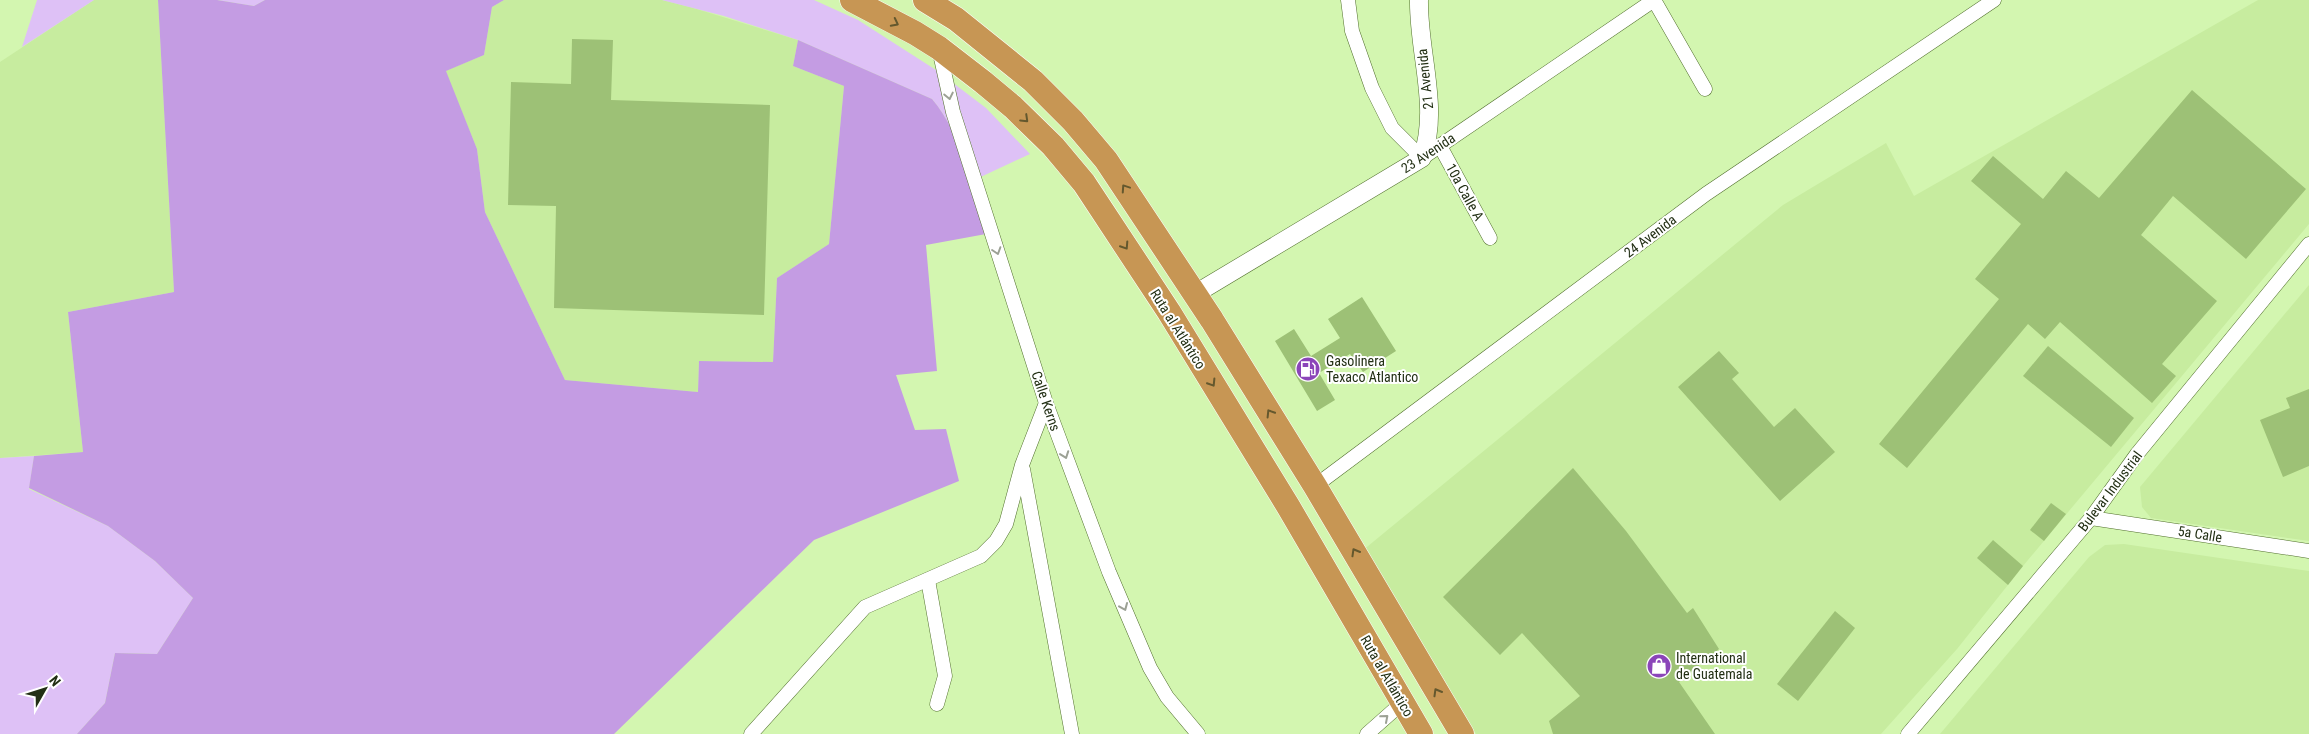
<svg xmlns="http://www.w3.org/2000/svg" width="2309" height="734" viewBox="0 0 2309 734" font-family="'Roboto Condensed',sans-serif">
<style>
.built{fill:#c7ec9f}
.green{fill:#dec1f6}
.forest{fill:#c49ce3}
.building{fill:#9dc176}
.lines{fill:none;stroke-linecap:round;stroke-linejoin:round}
.minor-casing{stroke:#526f2e;stroke-width:15}
.tertiary-casing{stroke:#526f2e;stroke-width:19}
.trunk-casing{stroke:#fff;stroke-width:25}
.minor{stroke:#fff;stroke-width:14}
.tertiary{stroke:#fff;stroke-width:18}
.trunk{stroke:#c79654;stroke-width:24}
.oneway{stroke:#64582e}
.oneway2{stroke:#9ca195}
.labels{text-anchor:middle;stroke-width:4;stroke-linejoin:round;paint-order:stroke}
.street-label{font-size:14px;fill:#222f14;stroke:#fff}
.poi-label{font-size:14px;fill:#222f14;stroke:#fff;text-anchor:start}
</style>
<rect width="100%" height="100%" fill="#d3f6b0"/>
<!-- built -->
<g class="built">
<path d="M 94,0 L 158,0 L 174,292 L 68,312 L 83,452 L 0,458 L 0,62 Z"/>
<path d="M 504,0 L 662,0 L 690,7 L 798,40 L 793,66 L 844,86 L 829,244 L 777,278 L 773,362 L 699,361 L 698,392 L 565,380 L 485,212 L 477,149 L 445,71 L 484,55 L 492,7 Z"/>
<path d="M 2258,0 L 2309,0 L 2309,224 L 2023,566 L 1957,649 L 1881,734 L 1476,734 L 1362,551 L 1783,205 L 1886,143 L 1914,196 Z"/>
<path d="M 2309,285 L 2309,541 L 2151,518 L 2142,507 L 2140,487 Z"/>
<path d="M 2124,544 L 2309,571 L 2309,734 L 1940,734 L 2089,557 L 2105,545 Z"/>
</g>
<!-- green -->
<g class="green">
<path d="M 37,0 L 94,0 L 22,47 Z"/>
<path d="M 217,0 L 265,0 L 254,6 Z"/>
<path d="M 662,0 L 814,0 L 858,20 L 936,70 L 986,108 L 1030,154 L 970,182 C 960,150 953,124 932,99 L 798,40 L 724,16 Z"/>
<path d="M 34,456 L 29,489 L 108,526 L 155,561 L 193,598 L 157,654 L 115,653 L 105,703 L 77,734 L 0,734 L 0,458 Z"/>
</g>
<!-- forest -->
<path class="forest" d="M 158,0 L 217,0 L 254,6 L 265,0 L 504,0 L 492,7 L 484,55 L 446,71 L 477,149 L 485,212 L 565,380 L 698,392 L 699,361 L 773,362 L 777,278 L 829,244 L 844,86 L 793,66 L 798,40 L 932,99 C 963,136 972,188 986,234 L 926,245 L 937,371 L 896,375 L 915,430 L 946,429 L 959,481 L 814,540 L 614,734 L 77,734 L 105,703 L 115,653 L 157,654 L 193,598 L 155,561 L 108,526 L 29,488 L 34,456 L 83,452 L 68,312 L 174,292 Z"/>
<!-- building -->
<g class="building">
<path d="M 572,39 L 613,40 L 611,100 L 770,105 L 764,315 L 554,308 L 556,206 L 508,205 L 511,82 L 571,84 Z"/>
<path d="M 2192,90 L 2306,189 L 2246,259 L 2173,196 L 2141,235 L 2217,301 L 2162,364 L 2176,376 L 2152,403 L 2060,322 L 2045,339 L 2028,324 L 1907,468 L 1879,444 L 1999,299 L 1975,279 L 2021,224 L 1971,181 L 1993,156 L 2043,199 L 2066,171 L 2099,198 Z"/>
<path d="M 1362,297 L 1396,351 L 1363,372 L 1350,354 L 1319,373 L 1335,400 L 1317,411 L 1275,341 L 1294,329 L 1311,356 L 1340,338 L 1328,319 Z"/>
<path d="M 2048,346 L 2134,418 L 2111,447 L 2023,376 Z"/>
<path d="M 1719,351 L 1739,373 L 1732,379 L 1774,427 L 1795,408 L 1835,452 L 1780,501 L 1678,387 Z"/>
<path d="M 2309,389 L 2309,466 L 2283,477 L 2260,420 L 2290,408 L 2286,398 Z"/>
<path d="M 1573,468 L 1626,531 L 1687,613 L 1693,608 L 1719,649 L 1679,682 L 1715,734 L 1553,734 L 1549,721 L 1580,696 L 1522,633 L 1500,655 L 1443,597 Z"/>
<path d="M 2051,503 L 2066,514 L 2044,541 L 2030,530 Z"/>
<path d="M 1993,540 L 2023,566 L 2008,585 L 1977,558 Z"/>
<path d="M 1835,611 L 1855,628 L 1798,701 L 1777,684 Z"/>
</g>
<g class="lines">
<defs>
<g id="minor">
<path d="M 1348,0 L 1352,31 L 1372,88 L 1392,128 L 1422,158 L 1654,0 L 1705,89"/>
<path d="M 939,49 L 953,112 L 1046,403 L 1109,572 L 1150,668 L 1167,697 L 1198,734"/>
<path d="M 1440,146 L 1490,238"/>
<path d="M 1023,469 L 1072,734"/>
<path d="M 1315,486 L 1706,194 L 1994,0"/>
<path d="M 2091,518 L 2309,551"/>
<path d="M 928,580 L 945,676 L 937,704"/>
<path d="M 751,734 L 865,607 L 981,556 L 996,541 L 1006,524 L 1022,465 L 1046,403"/>
<path d="M 1367,734 L 1402,703"/>
<path d="M 1908,734 L 2091,518 L 2137,454 L 2309,244"/>
</g>
<path id="tertiary" d="M 1195,294 L 1422,158 C 1440,108 1418,52 1419,0"/>
<g id="trunk">
<path d="M 852,0 L 915,33 L 939,48 L 983,82 L 1013,107 L 1053,146 L 1084,183 L 1169,312 L 1288,506 L 1421,734"/>
<path d="M 925,0 L 956,19 L 1033,81 L 1073,121 L 1106,160 L 1212,320 L 1315,486 L 1462,734"/>
</g>
</defs>
<!-- minor casing -->
<use href="#minor" class="minor-casing"/>
<!-- tertiary casing -->
<use href="#tertiary" class="tertiary-casing"/>
<!-- trunk casing -->
<use href="#trunk" class="trunk-casing"/>
<!-- minor -->
<use href="#minor" class="minor"/>
<!-- tertiary -->
<use href="#tertiary" class="tertiary"/>
<!-- trunk -->
<use href="#trunk" class="trunk"/>
</g>
<!-- one-way arrows -->
<defs><path id="oneway-chevron" d="M-2-3.5L2.5 0L-2 3.5" fill="none" stroke-width="1.6" stroke-linecap="round" stroke-linejoin="round" transform="scale(1.25)"/></defs>
<g class="oneway">
<use href="#oneway-chevron" transform="translate(895 23) rotate(27)"/>
<use href="#oneway-chevron" transform="translate(1025 119) rotate(44)"/>
<use href="#oneway-chevron" transform="translate(1125 188) rotate(-124)"/>
<use href="#oneway-chevron" transform="translate(1125 246) rotate(57)"/>
<use href="#oneway-chevron" transform="translate(1212 383) rotate(58)"/>
<use href="#oneway-chevron" transform="translate(1270 413) rotate(-122)"/>
<use href="#oneway-chevron" transform="translate(1355 552) rotate(-120)"/>
<use href="#oneway-chevron" transform="translate(1437 692) rotate(-120)"/>
</g>
<g class="oneway2">
<use href="#oneway-chevron" transform="translate(949 96) rotate(78)"/>
<use href="#oneway-chevron" transform="translate(997 251) rotate(72)"/>
<use href="#oneway-chevron" transform="translate(1065 455) rotate(70)"/>
<use href="#oneway-chevron" transform="translate(1124 607) rotate(67)"/>
<use href="#oneway-chevron" transform="translate(1385 718) rotate(-41)"/>
</g>
<!-- icons -->
<defs>
<symbol id="fuel-disc" viewBox="-11 -11 22 22"><circle r="9.5" fill="#8b45b9" stroke="#fff"/><path d="M-5.5-6h7V0h2V4h1.3V-2.5L3-4.5l.8-.8L6-3V5H2.5V1h-1V6h-7ZM-4.2-4.7v3.2H.2V-4.7Z" fill="#fff"/></symbol>
<symbol id="shop-disc" viewBox="-11 -11 22 22"><circle r="9.5" fill="#8b45b9" stroke="#fff"/><path d="M-5-2.5h2.3a2.7 3.5 0 0 1 5.4 0H5L5.5 6h-11ZM-1.5-2.5h3a1.5 2.3 0 0 0-3 0Z" fill="#fff"/></symbol>
</defs>
<g fill-rule="evenodd">
<use href="#fuel-disc" x="1294" y="355" width="28" height="28"/>
<use href="#shop-disc" x="1645" y="652" width="28" height="28"/>
</g>
<g class="labels">
<!-- street labels -->
<g class="street-label">
<text transform="translate(1425 79) rotate(-96)" y="5">21 Avenida</text>
<text transform="translate(1428 153) rotate(-33)" y="5">23 Avenida</text>
<text transform="translate(1465 192) rotate(61)" y="5">10a Calle A</text>
<text transform="translate(1650 236) rotate(-37)" y="5">24 Avenida</text>
<text transform="translate(1178 329) rotate(58)" y="5">Ruta al Atlántico</text>
<text transform="translate(1046 401) rotate(71)" y="5">Calle Kerns</text>
<text transform="translate(2110 491) rotate(-53)" y="5">Bulevar Industrial</text>
<text transform="translate(2200 534) rotate(9)" y="5">5a Calle</text>
<text transform="translate(1387 676) rotate(60)" y="5">Ruta al Atlántico</text>
</g>
<!-- poi labels -->
<g class="poi-label">
<text x="1326" y="366">Gasolinera<tspan x="1326" dy="16">Texaco Atlantico</tspan></text>
<text x="1676" y="663">International<tspan x="1676" dy="16">de Guatemala</tspan></text>
</g>
</g>
<!-- north arrow -->
<g transform="translate(45 689) rotate(51)" stroke="#ffffff" stroke-width="4" paint-order="stroke">
<path d="M0-4L9 19L0 12L-9 19Z" fill="#222f14"/>
<text y="-8" font-size="14" font-weight="bold" text-anchor="middle" fill="#222f14">N</text>
</g>
</svg>
